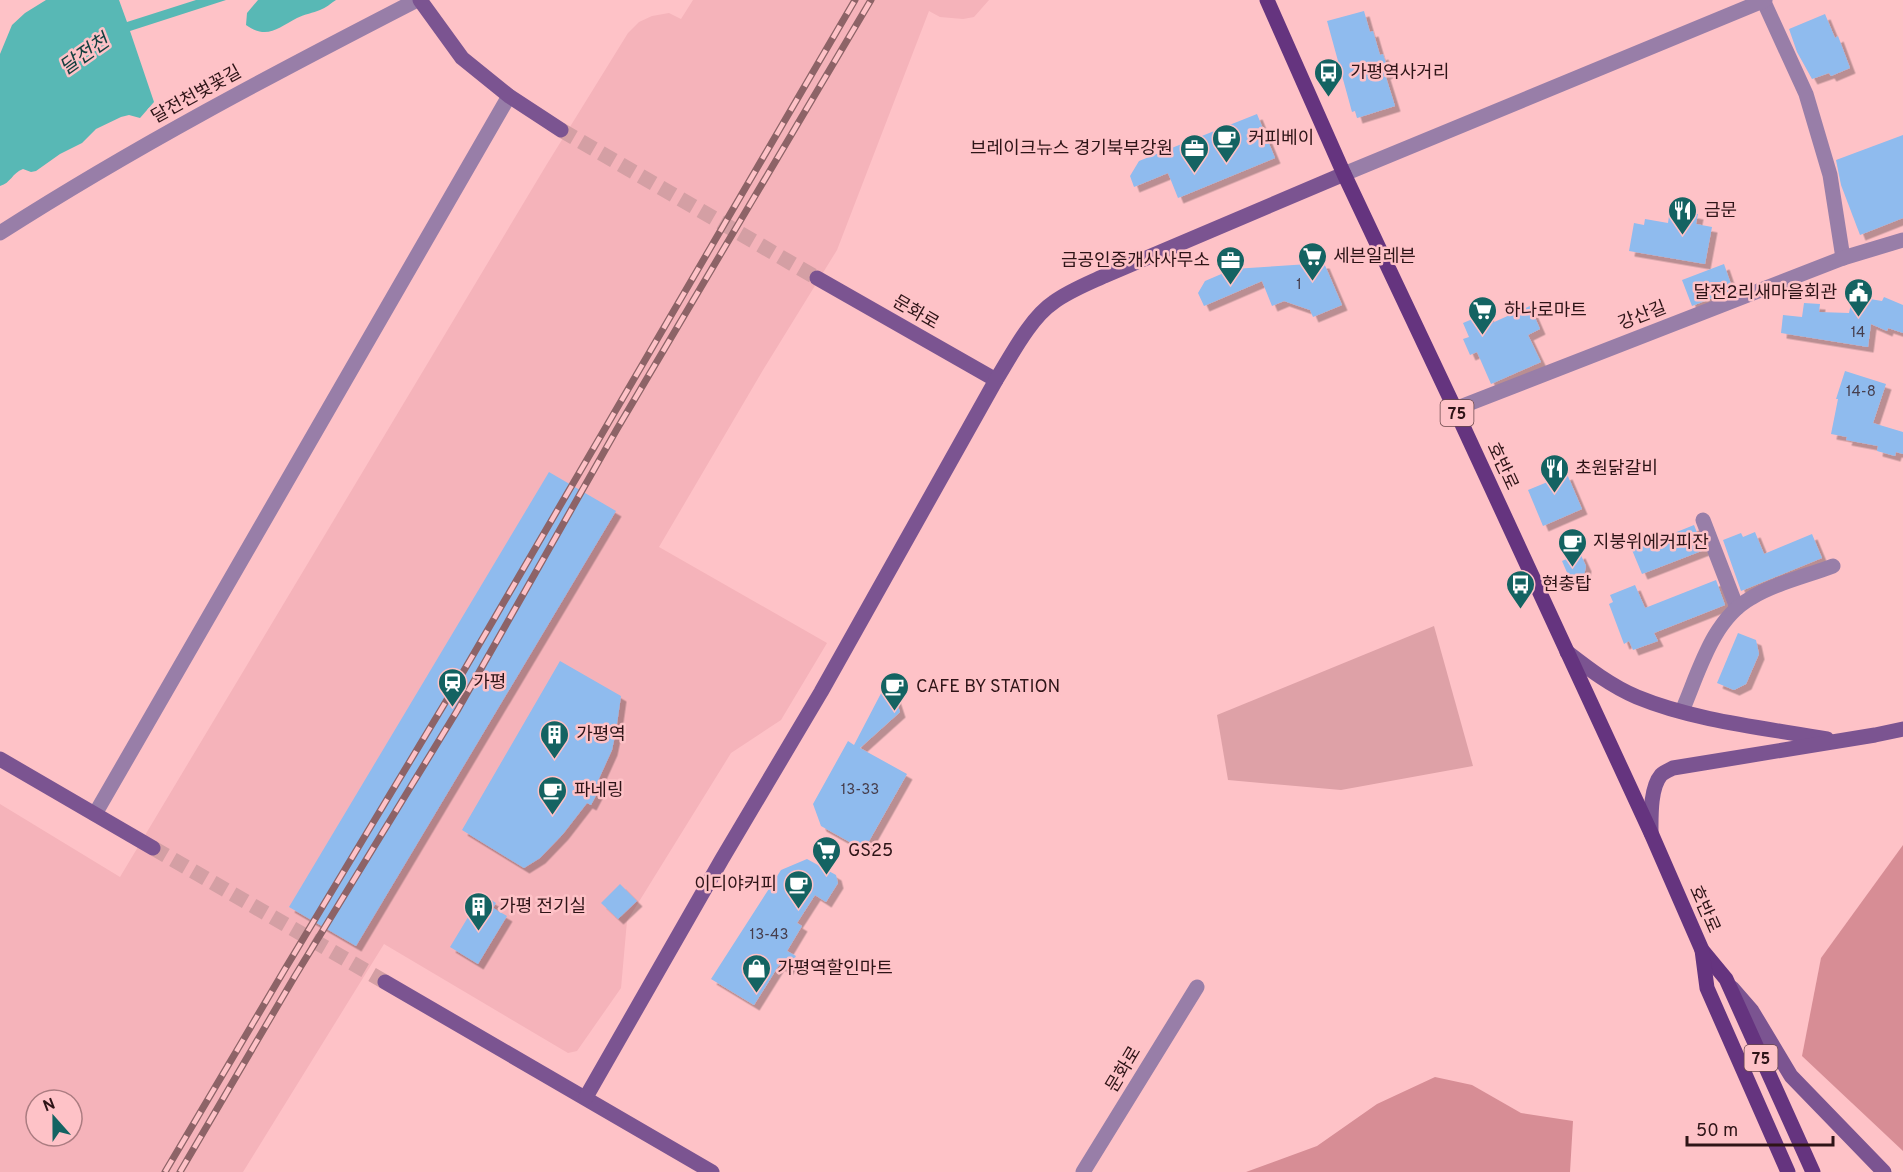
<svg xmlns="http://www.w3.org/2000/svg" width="1903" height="1172" viewBox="0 0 1903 1172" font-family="Overpass,'Noto Sans KR',sans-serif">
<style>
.built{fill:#f5b3ba;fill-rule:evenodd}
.green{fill:#dea1a7}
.forest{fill:#d78d95}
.water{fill:#58b8b5}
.building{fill:#8fbbee;filter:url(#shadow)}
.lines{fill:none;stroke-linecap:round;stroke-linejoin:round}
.secondary-tunnel{stroke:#d49fa4;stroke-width:15;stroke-dasharray:15 8;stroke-linecap:butt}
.street{stroke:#987ea8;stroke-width:15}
.secondary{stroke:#7b5491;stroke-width:15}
.primary{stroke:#65347f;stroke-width:15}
.rail-casing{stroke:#8d6367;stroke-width:7}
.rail{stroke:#fec2c7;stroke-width:4.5;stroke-dasharray:14;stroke-linecap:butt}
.labels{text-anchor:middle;stroke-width:5;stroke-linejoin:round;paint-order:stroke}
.number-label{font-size:15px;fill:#463e4d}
.shield{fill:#fec2c7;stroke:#6c484c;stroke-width:1.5}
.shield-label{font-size:16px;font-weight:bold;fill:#2e1417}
.poi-label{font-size:18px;fill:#2e1417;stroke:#fec2c7;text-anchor:start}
.street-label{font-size:18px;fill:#2e1417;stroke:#fec2c7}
.water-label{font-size:20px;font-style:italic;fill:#123f3e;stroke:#fec2c7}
</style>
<defs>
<filter id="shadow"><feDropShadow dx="5.5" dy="5.5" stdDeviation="0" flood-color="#0004"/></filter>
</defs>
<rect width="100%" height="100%" fill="#fec2c7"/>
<!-- built -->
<path class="built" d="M 693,0 L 989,0 L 974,17 L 963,19 L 940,17 L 929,11 L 837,250 L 763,370 L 659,547 L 827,643 L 781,720 L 731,753 L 627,921 L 621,988 L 577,1051 L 568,1053 L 384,944 L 243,1172 L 0,1172 L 0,804 L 120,877 L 547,164 L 628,33 L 639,22 L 652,16 L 669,13 L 681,19 ZM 36,1100 L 72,1100 L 72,1136 L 36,1136 Z"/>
<!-- green -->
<path class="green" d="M 1434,626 L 1473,766 L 1341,790 L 1228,780 L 1217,715 Z"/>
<!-- forest -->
<g class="forest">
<path d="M 1903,845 L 1903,1151 L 1802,1056 L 1821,958 Z"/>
<path d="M 1435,1077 L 1472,1085 L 1521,1113 L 1573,1121 L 1570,1172 L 1246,1172 L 1317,1146 L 1377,1104 Z"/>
</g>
<!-- water -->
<g class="water">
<path d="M 46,0 L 119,0 L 127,22 L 196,0 L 226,0 L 130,31 L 154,102 L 140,118 L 129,115 L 121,117 L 96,129 L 82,143 L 60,154 L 36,171 L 31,172 L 23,169 C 12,173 11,183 0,186 L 0,54 L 12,25 L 25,13 Z"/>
<path d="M 258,0 L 336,0 C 331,3 326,8 320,10 C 313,13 305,14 297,18 C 278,28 267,40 246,25 L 247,13 Z"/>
</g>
<!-- building -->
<g class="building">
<path d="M 1364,11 L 1370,32 L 1373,31 L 1380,55 L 1383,54 L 1389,72 L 1385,74 L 1395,106 L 1357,118 L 1355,111 L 1352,112 L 1327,21 Z"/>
<path d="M 1825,14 L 1835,38 L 1838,36 L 1850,68 L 1831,76 L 1829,73 L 1812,79 L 1797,52 L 1789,29 Z"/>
<path d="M 1257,114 L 1275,158 L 1178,198 L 1168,173 L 1134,187 L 1130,176 L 1139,161 Z"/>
<path d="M 1903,135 L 1903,218 L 1860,235 L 1841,185 L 1836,160 Z"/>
<path d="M 1670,209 L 1698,214 L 1696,224 L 1712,227 L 1705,264 L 1629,251 L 1634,223 L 1644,225 L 1645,219 L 1668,223 Z"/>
<path d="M 1324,263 L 1342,305 L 1313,317 L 1310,310 L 1284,301 L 1272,306 L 1262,281 L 1204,306 L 1198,293 L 1205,281 L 1233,269 Z"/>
<path d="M 1724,264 L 1733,290 L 1692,306 L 1682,280 Z"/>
<path d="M 1884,297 L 1903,305 L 1903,333 L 1888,328 L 1887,331 L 1871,324 L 1868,347 L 1781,333 L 1783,315 L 1802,317 L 1804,303 L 1820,304 L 1819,312 L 1849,313 L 1852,299 L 1863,301 L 1864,298 L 1882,301 Z"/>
<path d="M 1530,306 L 1540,329 L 1528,335 L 1541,362 L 1491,384 L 1477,352 L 1470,355 L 1463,339 L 1469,337 L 1463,323 L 1487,313 L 1492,323 Z"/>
<path d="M 1845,371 L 1886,384 L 1873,423 L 1903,432 L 1903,454 L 1896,452 L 1895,456 L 1877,451 L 1878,446 L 1846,440 L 1847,437 L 1831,434 L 1838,399 L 1836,399 Z"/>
<path d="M 549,472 L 616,511 L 356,946 L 289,907 Z"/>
<path d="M 1567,474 L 1582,509 L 1543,526 L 1528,490 Z"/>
<path d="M 1694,525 L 1704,550 L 1642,574 L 1632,550 Z"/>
<path d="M 1755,532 L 1764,554 L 1812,534 L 1822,558 L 1741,591 L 1723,540 L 1741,533 L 1743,537 Z"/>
<path d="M 1580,553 L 1586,566 L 1583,581 L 1573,586 L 1562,561 Z"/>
<path d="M 1716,580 L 1725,605 L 1654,633 L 1658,641 L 1633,650 L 1629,641 L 1624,644 L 1609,604 L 1613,602 L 1610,595 L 1635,585 L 1645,608 Z"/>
<path d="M 1738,633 L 1756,640 L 1759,654 L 1746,684 L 1734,690 L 1717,683 Z"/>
<path d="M 560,661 L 621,696 L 616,731 L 612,750 L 597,783 L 601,786 L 591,805 L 587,803 L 563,834 L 540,858 L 524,868 L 462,830 Z"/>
<path d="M 889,678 L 900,712 L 860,748 L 907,774 L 864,850 L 821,826 L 813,804 L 848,741 L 854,745 Z"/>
<path d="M 807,859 L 836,875 L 838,883 L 826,902 L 815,895 L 797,923 L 802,926 L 787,951 L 796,956 L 787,970 L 779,965 L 754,1005 L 711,979 L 781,870 Z"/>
<path d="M 620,884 L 637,901 L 618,919 L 601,903 Z"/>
<path d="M 482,894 L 496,903 L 493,908 L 507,916 L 478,964 L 450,947 Z"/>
</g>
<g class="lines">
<!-- secondary-tunnel -->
<g class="secondary-tunnel">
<path d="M 561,130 L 817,278"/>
<path d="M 153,848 L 385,982"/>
</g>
<!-- street -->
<g class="street">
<path d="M 1763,0 L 1806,94 L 1830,175 L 1843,258"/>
<path d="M 1344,174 L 1765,0"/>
<path d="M 0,233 C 134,147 275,73 417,0"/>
<path d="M 1455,409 L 1843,258 L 1903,240"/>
<path d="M 1703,520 L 1737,608"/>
<path d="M 1682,711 C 1699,672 1712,620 1751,598 C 1776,583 1807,576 1833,566"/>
<path d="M 95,814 L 509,96"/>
<path d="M 1083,1172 L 1197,987"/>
</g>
<!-- secondary -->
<g class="secondary">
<path d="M 420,0 L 462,58 L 509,96 L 561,130"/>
<path d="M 817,278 L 996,380"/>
<path d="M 1567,652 C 1589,669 1611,686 1637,697 C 1695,721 1765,728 1827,739"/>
<path d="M 0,759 L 153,848"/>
<path d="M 1651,833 C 1651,817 1650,788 1661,775 C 1664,772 1669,770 1673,768 L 1875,735 L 1903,729"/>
<path d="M 385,982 L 712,1172"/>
<path d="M 1732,988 L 1752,1011 L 1791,1076 L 1884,1172"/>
<path d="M 586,1097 L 722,859 L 821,692 L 996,380 C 1011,356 1030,318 1054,302 C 1069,291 1087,284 1104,276 L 1344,174"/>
</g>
<!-- primary -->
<g class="primary">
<path d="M 1267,0 L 1344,174 L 1455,409 L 1651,833 L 1702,950 L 1726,979 L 1813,1172"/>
<path d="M 1702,950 L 1707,988 L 1788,1172"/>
</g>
<defs>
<g id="rail">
<path d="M 165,1172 L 285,969 L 445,703 L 855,0"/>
<path d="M 180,1172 L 295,976 L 457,711 L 617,429 L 871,0"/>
</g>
</defs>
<!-- rail casing -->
<use href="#rail" class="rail-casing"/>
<!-- rail -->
<use href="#rail" class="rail"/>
</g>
<!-- icons -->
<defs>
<symbol id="bus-pin" viewBox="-11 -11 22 30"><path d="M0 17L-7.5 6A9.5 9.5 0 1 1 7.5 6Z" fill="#146362" stroke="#fec2c7"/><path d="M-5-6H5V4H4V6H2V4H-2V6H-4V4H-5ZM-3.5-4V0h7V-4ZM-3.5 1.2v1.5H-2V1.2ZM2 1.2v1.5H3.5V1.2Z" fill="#fff"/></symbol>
<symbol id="cafe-pin" viewBox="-11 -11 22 30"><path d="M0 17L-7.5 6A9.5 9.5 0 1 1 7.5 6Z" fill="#146362" stroke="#fec2c7"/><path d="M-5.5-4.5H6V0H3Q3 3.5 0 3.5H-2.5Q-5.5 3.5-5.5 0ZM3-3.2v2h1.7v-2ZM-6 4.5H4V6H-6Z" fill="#fff"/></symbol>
<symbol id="office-pin" viewBox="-11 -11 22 30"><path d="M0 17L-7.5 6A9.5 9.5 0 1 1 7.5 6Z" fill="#146362" stroke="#fec2c7"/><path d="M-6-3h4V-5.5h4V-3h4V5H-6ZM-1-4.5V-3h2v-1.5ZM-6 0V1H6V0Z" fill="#fff"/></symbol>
<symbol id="restaurant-pin" viewBox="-11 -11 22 30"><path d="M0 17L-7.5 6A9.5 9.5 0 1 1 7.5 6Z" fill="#146362" stroke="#fec2c7"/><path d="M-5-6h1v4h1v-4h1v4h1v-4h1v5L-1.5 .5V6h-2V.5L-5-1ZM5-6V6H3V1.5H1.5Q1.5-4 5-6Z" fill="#fff"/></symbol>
<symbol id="supermarket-pin" viewBox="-11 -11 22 30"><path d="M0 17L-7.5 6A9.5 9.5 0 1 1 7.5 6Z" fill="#146362" stroke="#fec2c7"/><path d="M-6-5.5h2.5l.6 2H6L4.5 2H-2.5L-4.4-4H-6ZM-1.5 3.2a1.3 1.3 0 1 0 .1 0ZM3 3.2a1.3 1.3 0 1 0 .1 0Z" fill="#fff"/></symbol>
<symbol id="civic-pin" viewBox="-11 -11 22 30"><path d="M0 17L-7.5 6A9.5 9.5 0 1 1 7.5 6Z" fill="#146362" stroke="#fec2c7"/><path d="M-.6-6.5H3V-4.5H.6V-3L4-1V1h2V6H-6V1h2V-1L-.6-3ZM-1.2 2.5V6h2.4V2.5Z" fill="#fff"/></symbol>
<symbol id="station-pin" viewBox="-11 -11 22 30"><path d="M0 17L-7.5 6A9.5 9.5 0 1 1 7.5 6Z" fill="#146362" stroke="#fec2c7"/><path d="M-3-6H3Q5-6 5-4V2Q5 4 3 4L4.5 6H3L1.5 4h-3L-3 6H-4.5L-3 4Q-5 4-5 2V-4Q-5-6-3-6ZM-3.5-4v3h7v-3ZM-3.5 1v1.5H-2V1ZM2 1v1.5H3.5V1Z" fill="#fff"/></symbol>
<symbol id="building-pin" viewBox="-11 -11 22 30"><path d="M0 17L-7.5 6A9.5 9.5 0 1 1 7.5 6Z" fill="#146362" stroke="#fec2c7"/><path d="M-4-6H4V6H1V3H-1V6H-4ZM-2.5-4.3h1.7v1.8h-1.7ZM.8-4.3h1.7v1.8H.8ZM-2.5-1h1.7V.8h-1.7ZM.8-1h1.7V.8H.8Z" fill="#fff"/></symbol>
<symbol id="shop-pin" viewBox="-11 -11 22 30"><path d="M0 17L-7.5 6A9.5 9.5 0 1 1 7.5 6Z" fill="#146362" stroke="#fec2c7"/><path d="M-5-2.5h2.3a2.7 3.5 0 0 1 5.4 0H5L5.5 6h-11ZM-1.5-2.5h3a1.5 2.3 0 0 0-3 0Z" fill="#fff"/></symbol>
</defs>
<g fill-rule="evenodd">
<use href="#bus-pin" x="1312" y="56" width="33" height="45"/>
<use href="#cafe-pin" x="1210" y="122" width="33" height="45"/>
<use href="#office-pin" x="1178" y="132" width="33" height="45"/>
<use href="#restaurant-pin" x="1666" y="194" width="33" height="45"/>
<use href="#supermarket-pin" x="1296" y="240" width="33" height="45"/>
<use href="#office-pin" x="1214" y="244" width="33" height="45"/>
<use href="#civic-pin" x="1842" y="276" width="33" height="45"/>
<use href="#supermarket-pin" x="1466" y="294" width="33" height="45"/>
<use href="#restaurant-pin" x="1538" y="452" width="33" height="45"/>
<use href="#cafe-pin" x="1556" y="526" width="33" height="45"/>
<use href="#bus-pin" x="1504" y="568" width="33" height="45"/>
<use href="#station-pin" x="436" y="666" width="33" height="45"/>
<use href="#cafe-pin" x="878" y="670" width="33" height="45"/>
<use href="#building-pin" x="538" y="718" width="33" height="45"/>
<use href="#cafe-pin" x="536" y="774" width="33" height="45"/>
<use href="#supermarket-pin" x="810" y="834" width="33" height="45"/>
<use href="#cafe-pin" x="782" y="868" width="33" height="45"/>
<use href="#building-pin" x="462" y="890" width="33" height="45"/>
<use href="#shop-pin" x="740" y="952" width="33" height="45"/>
</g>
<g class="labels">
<!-- number labels -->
<g class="number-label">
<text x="1299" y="289">1</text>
<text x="1858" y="337">14</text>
<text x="1861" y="396">14-8</text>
<text x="860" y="794">13-33</text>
<text x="769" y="939">13-43</text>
</g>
<!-- shield labels -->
<g class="shield">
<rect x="1440.5" y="400" width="33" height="26" rx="4.5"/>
<rect x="1744.5" y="1045" width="33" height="26" rx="4.5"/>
</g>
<g class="shield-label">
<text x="1457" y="419">75</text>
<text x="1761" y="1064">75</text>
</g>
<!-- poi labels -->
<g class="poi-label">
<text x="1350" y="78">가평역사거리</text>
<text x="1248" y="144">커피베이</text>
<text x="1173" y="154" text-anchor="end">브레이크뉴스 경기북부강원</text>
<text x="1704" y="216">금문</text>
<text x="1333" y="262">세븐일레븐</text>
<text x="1210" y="266" text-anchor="end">금공인중개사사무소</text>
<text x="1837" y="298" text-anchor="end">달전2리새마을회관</text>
<text x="1504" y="316">하나로마트</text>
<text x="1575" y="474">초원닭갈비</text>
<text x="1593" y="548">지붕위에커피잔</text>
<text x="1542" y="590">현충탑</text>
<text x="473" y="688">가평</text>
<text x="916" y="692">CAFE BY STATION</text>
<text x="576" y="740">가평역</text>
<text x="574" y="796">파네링</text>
<text x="848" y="856">GS25</text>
<text x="777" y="890" text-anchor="end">이디야커피</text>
<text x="499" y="912">가평 전기실</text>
<text x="777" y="974">가평역할인마트</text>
</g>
<!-- street labels -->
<g class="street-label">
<text transform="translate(196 94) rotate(-29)" y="6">달전천벚꽃길</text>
<text transform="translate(916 312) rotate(30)" y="6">문화로</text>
<text transform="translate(1642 315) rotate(-21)" y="6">강산길</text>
<text transform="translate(1503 466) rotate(65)" y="6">호반로</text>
<text transform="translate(1705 909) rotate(66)" y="6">호반로</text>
<text transform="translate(1123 1069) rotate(-59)" y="6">문화로</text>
</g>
<!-- water labels -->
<g class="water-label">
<text transform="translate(84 54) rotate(-35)" y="7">달전천</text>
</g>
</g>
<!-- north arrow -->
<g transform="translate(54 1118) rotate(339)"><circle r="28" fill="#fec2c7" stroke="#ab7c81" stroke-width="1.5"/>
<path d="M0-4.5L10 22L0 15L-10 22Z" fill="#146362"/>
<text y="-9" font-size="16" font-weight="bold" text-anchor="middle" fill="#2e1417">N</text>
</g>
<!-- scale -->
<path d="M1687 1136v9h146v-9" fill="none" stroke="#2e1417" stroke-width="3"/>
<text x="1696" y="1136" font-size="18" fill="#2e1417" stroke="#fec2c7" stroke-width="4.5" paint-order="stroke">50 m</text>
</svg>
